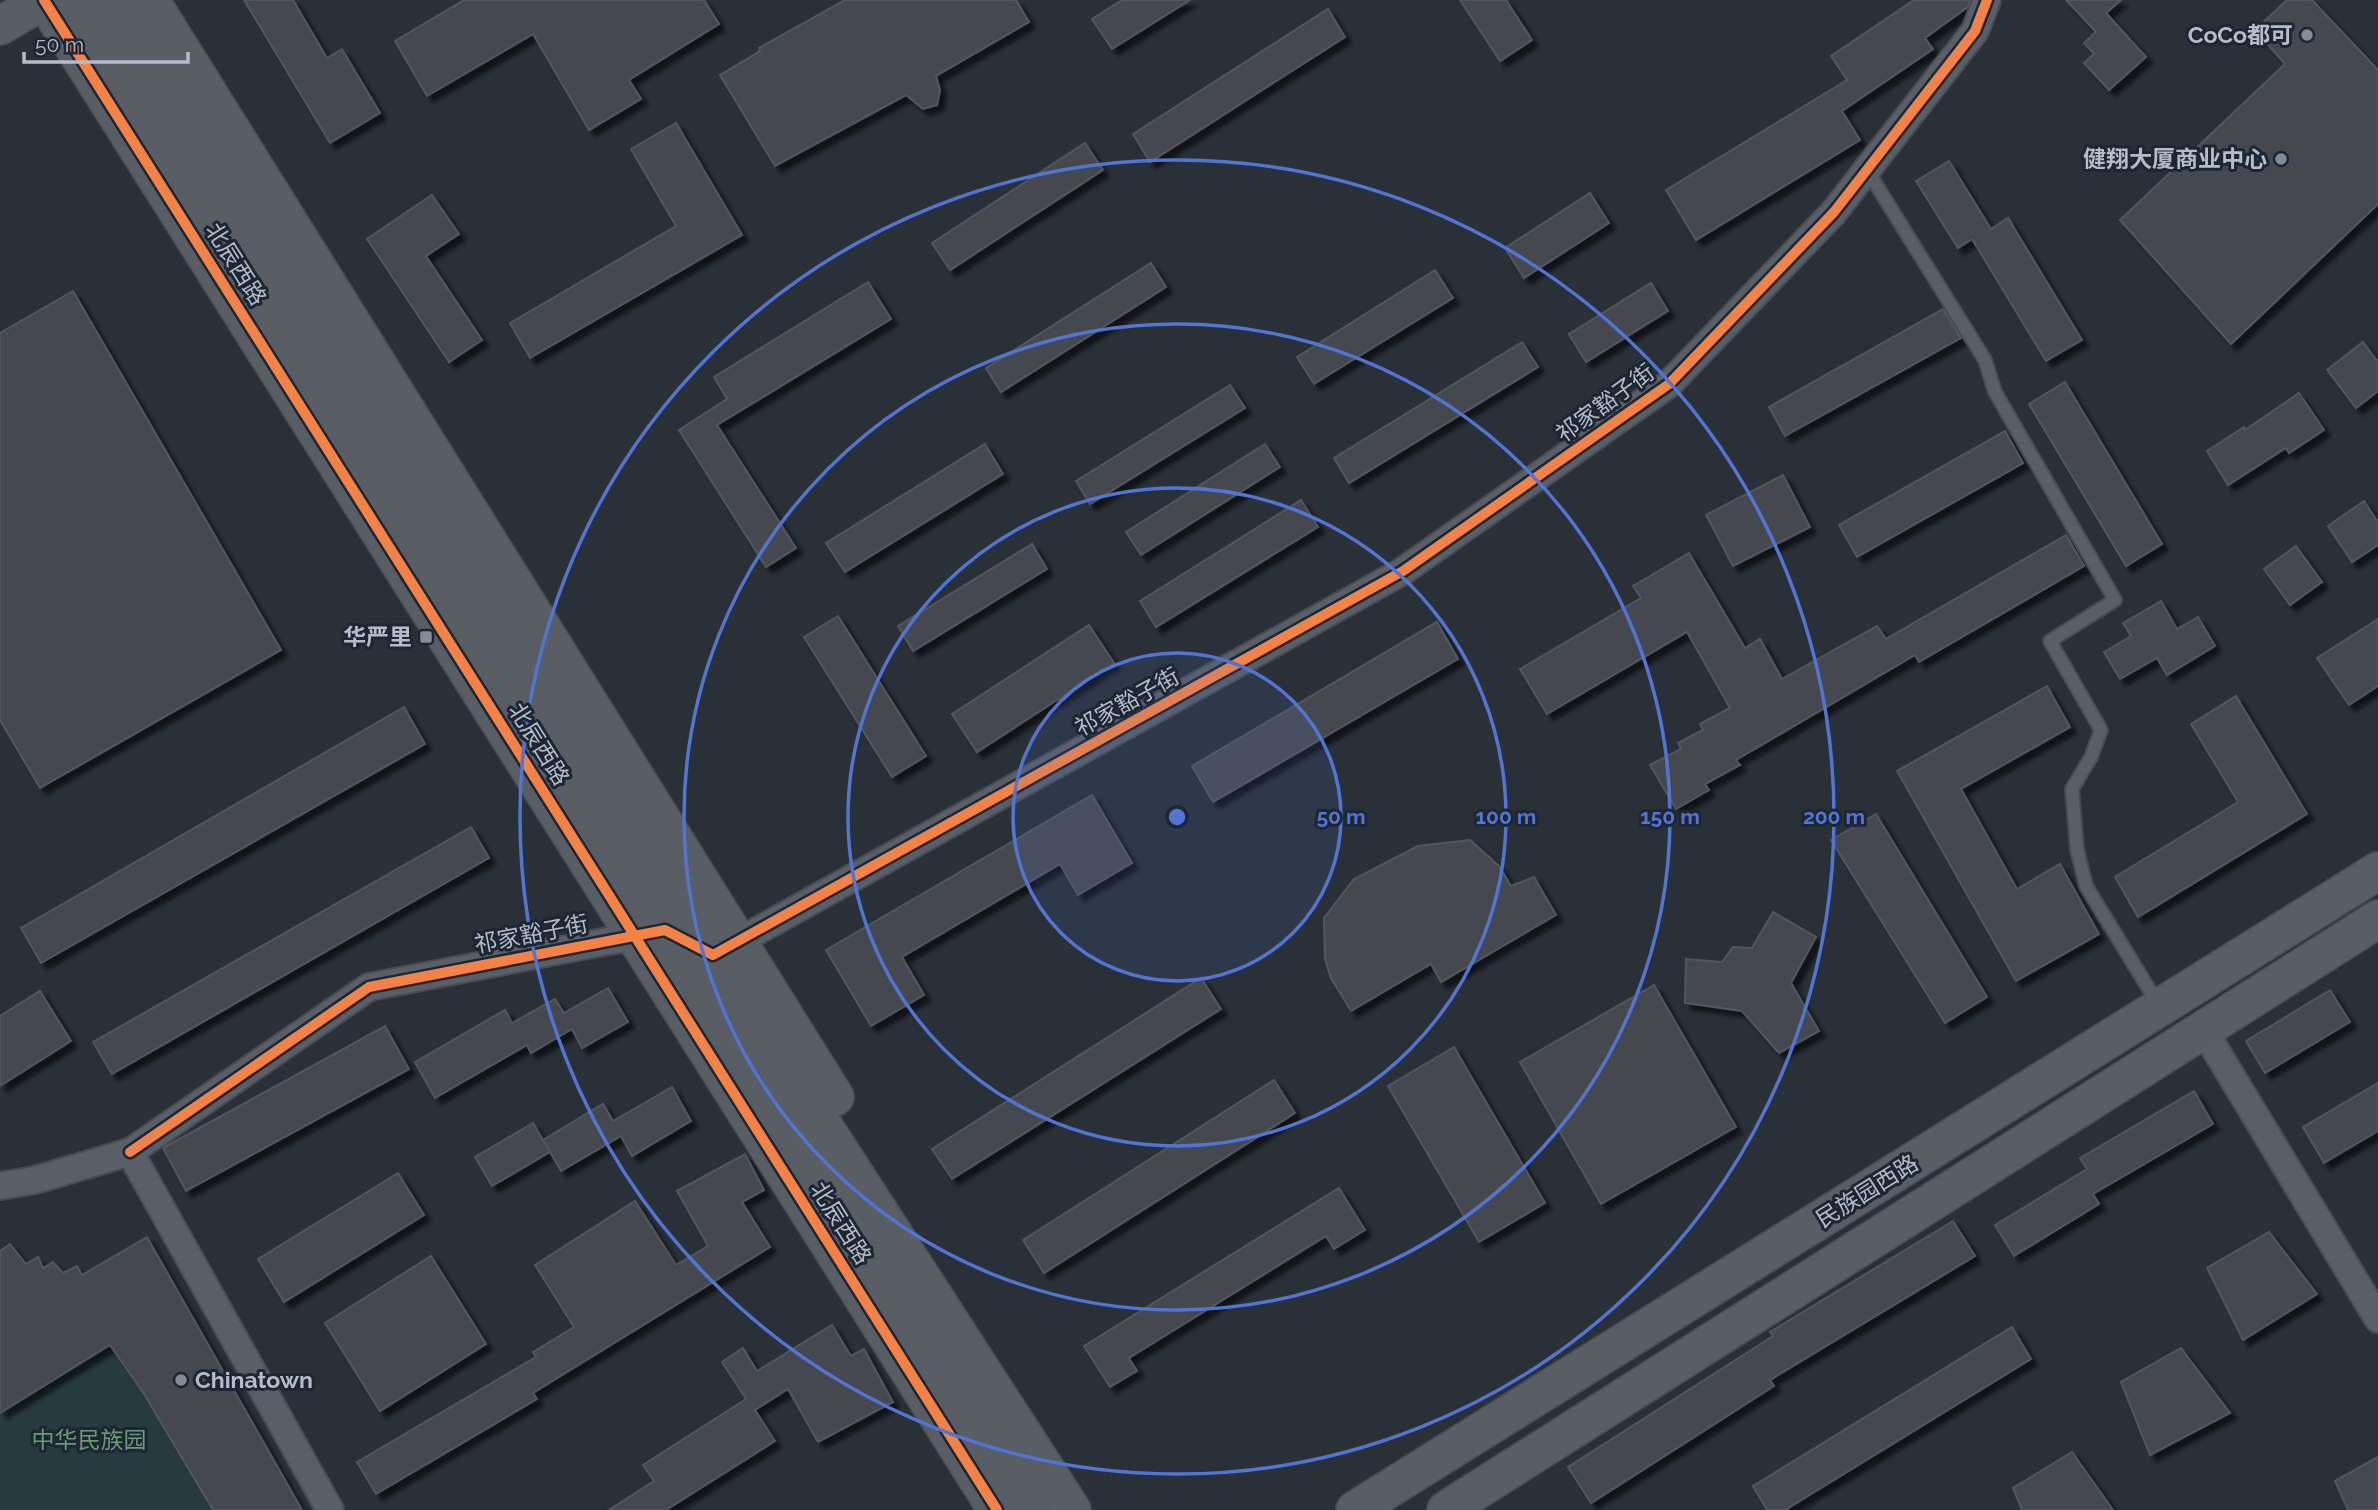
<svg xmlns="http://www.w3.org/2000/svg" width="2378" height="1510" viewBox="0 0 2378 1510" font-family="Raleway,'Noto Sans SC',sans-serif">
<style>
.green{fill:#273a3e}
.building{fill:#444950;stroke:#52575f;stroke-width:2;filter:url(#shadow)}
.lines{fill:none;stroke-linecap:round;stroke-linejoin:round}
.lane-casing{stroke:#484c53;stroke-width:16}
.street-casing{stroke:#484c53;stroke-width:30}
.secondary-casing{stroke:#484c53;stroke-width:40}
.lane{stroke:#5a5e66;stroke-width:12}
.street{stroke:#5a5e66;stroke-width:26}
.secondary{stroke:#595d64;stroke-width:37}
.cycleway-casing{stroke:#1d2633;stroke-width:15}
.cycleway{stroke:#f48246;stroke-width:10}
.ring{fill:none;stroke:#5274d3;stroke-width:3.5}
.poi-dot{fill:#848b96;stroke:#1d2633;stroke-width:2.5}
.labels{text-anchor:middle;stroke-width:6;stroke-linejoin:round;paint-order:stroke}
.poi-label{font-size:23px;font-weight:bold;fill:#b4bcc9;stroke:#1d2633;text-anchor:end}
.street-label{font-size:23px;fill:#b4bcc9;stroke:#1d2633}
.park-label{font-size:23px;fill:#6b9a76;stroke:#1d2633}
.centre{fill:#5274d3;stroke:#1d2633;stroke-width:3.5}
.ring-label{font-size:21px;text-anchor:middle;font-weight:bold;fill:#5274d3;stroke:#1d2633;stroke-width:6;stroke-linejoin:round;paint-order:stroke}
</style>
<defs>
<filter id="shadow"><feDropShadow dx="6" dy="6" stdDeviation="2" flood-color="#0009"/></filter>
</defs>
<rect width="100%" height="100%" fill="#2a3038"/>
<!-- green -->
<path class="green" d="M 110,1345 L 144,1394 L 213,1510 L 0,1510 L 0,1413 Z"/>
<!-- building -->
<g class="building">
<path d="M 244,0 L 293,0 L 327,58 L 342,49 L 380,113 L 330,143 Z"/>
<path d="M 464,0 L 704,0 L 719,24 L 629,80 L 641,99 L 589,130 L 533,34 L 427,96 L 395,41 Z"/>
<path d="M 845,0 L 1016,0 L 1029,22 L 936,76 L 940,90 L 937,105 L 923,109 L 906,95 L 775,166 L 720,75 L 760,51 L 759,48 Z"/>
<path d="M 1122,0 L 1190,0 L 1112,49 L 1092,19 Z"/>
<path d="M 1460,0 L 1506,0 L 1532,40 L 1500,61 Z"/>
<path d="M 1914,0 L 1970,0 L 1968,7 L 1925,38 L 1933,49 L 1842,111 L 1860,140 L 1696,240 L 1666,190 L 1847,80 L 1831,56 Z"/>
<path d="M 2066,0 L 2121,0 L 2106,13 L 2146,57 L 2109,90 L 2084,63 L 2094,54 L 2084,43 L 2096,32 Z"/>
<path d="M 2287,0 L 2312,0 L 2378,70 L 2378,204 L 2231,344 L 2120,220 L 2285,64 L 2255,30 Z"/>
<path d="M 1328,9 L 1345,37 L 1150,162 L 1133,134 Z"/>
<path d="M 676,123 L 742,235 L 530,358 L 510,323 L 676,226 L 631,149 Z"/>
<path d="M 1085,143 L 1103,170 L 950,270 L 932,243 Z"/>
<path d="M 1949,161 L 1991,229 L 2008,218 L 2082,340 L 2046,361 L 1972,239 L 1958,248 L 1916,181 Z"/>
<path d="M 1590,193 L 1609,223 L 1524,278 L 1505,248 Z"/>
<path d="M 432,195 L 459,234 L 426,256 L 482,340 L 449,362 L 367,239 Z"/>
<path d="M 1151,263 L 1166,287 L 1001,392 L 986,368 Z"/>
<path d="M 1435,270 L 1453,298 L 1314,384 L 1297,357 Z"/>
<path d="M 868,282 L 891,319 L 717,425 L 796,548 L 766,567 L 679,430 L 727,399 L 714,377 Z"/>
<path d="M 1651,283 L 1668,311 L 1586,362 L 1569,334 Z"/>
<path d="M 73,291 L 281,650 L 40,788 L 0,720 L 0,333 Z"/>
<path d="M 1943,309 L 1961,338 L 1785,436 L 1769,407 Z"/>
<path d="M 1522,342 L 1538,367 L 1349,483 L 1334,458 Z"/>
<path d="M 2363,342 L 2378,362 L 2378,391 L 2356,408 L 2327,370 Z"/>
<path d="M 2065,382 L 2162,544 L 2126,566 L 2029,404 Z"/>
<path d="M 1230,385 L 1245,408 L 1090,504 L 1076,481 Z"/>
<path d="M 2299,393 L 2324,430 L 2289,453 L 2286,448 L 2228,485 L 2207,451 L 2244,427 L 2245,430 Z"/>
<path d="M 2005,431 L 2023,463 L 1857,557 L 1839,525 Z"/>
<path d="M 985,444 L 1003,474 L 845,572 L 826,543 Z"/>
<path d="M 1265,444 L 1280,467 L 1141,555 L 1126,532 Z"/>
<path d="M 1783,475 L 1810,527 L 1733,566 L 1706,515 Z"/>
<path d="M 1301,500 L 1318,527 L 1156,627 L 1140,601 Z"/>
<path d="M 2364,501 L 2378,522 L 2378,545 L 2352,562 L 2328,526 Z"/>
<path d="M 2066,535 L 2084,566 L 1919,662 L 1915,655 L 1736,760 L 1740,765 L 1705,784 L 1709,790 L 1676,809 L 1650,765 L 1681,749 L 1678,743 L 1703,730 L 1700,724 L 1730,708 L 1687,632 L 1547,714 L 1520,669 L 1641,598 L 1633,586 L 1689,553 L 1745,648 L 1760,639 L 1782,679 L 1877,626 L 1886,639 Z"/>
<path d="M 1032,544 L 1047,569 L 913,651 L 898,626 Z"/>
<path d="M 2296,546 L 2322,582 L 2290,605 L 2264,569 Z"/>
<path d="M 2161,601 L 2177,629 L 2198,617 L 2215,646 L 2167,675 L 2157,658 L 2120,679 L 2104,652 L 2131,636 L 2123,623 Z"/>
<path d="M 838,616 L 926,756 L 892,777 L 804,637 Z"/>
<path d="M 2378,619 L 2378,686 L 2349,705 L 2317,658 Z"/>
<path d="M 1437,622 L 1458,659 L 1213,802 L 1192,766 Z"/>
<path d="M 1089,625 L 1114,663 L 977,752 L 952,714 Z"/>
<path d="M 2047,686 L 2070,727 L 1961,789 L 2017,889 L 2060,864 L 2099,934 L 2016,981 L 1897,771 Z"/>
<path d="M 2236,696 L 2307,814 L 2138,917 L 2115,877 L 2238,802 L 2191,724 Z"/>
<path d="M 404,707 L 425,744 L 41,963 L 21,928 Z"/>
<path d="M 1092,795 L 1132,863 L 1078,895 L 1060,864 L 902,957 L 924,995 L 871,1026 L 826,950 Z"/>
<path d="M 1876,814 L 1987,997 L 1945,1023 L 1831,840 Z"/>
<path d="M 471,827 L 489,858 L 112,1074 L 93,1042 Z"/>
<path d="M 1470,840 L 1499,866 L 1511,886 L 1534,877 L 1556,915 L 1441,982 L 1431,964 L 1351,1011 L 1331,978 L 1325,959 L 1324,918 L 1354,879 L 1418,846 Z"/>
<path d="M 1773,912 L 1816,937 L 1791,983 L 1819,1031 L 1779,1053 L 1742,1011 L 1685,1003 L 1686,959 L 1722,962 L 1733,947 L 1752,948 Z"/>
<path d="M 1201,978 L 1221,1009 L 952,1179 L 932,1149 Z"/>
<path d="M 1654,985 L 1736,1127 L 1601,1204 L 1520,1062 Z"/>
<path d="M 608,988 L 628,1022 L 582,1048 L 572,1029 L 531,1053 L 527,1045 L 435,1098 L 415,1062 L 505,1010 L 512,1023 L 555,999 L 564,1013 Z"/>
<path d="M 2330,990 L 2350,1022 L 2265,1073 L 2246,1041 Z"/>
<path d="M 40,991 L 71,1041 L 0,1086 L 0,1016 Z"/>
<path d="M 385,1026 L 409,1069 L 186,1191 L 163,1148 Z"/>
<path d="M 1454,1047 L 1545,1203 L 1479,1242 L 1388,1086 Z"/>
<path d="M 1274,1080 L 1295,1113 L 1044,1273 L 1023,1240 Z"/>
<path d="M 2378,1083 L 2378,1131 L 2324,1163 L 2303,1127 Z"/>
<path d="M 672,1087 L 691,1121 L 632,1156 L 621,1136 L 561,1171 L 543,1140 L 603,1104 L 613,1121 Z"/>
<path d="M 2194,1091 L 2213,1124 L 2093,1194 L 2099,1204 L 2014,1256 L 1995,1225 L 2087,1169 L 2080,1158 Z"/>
<path d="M 533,1123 L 550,1152 L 492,1186 L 475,1157 Z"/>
<path d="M 745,1154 L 764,1190 L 742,1202 L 770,1247 L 533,1393 L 537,1399 L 376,1494 L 357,1462 L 536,1357 L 533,1352 L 574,1327 L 535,1265 L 635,1201 L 676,1265 L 708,1246 L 677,1191 Z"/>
<path d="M 398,1173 L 424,1215 L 284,1302 L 258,1259 Z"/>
<path d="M 1339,1188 L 1365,1230 L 1334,1249 L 1326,1236 L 1129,1358 L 1137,1371 L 1110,1387 L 1084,1346 Z"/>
<path d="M 1953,1221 L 1975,1256 L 1770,1380 L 1774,1386 L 1591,1503 L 1568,1467 L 1773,1336 L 1770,1332 Z"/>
<path d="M 2269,1232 L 2317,1294 L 2243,1340 L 2207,1268 Z"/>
<path d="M 147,1237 L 302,1510 L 213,1510 L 144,1394 L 110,1345 L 0,1413 L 0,1251 L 10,1244 L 26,1264 L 38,1257 L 43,1268 L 53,1262 L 63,1273 L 77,1266 L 82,1275 Z"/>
<path d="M 431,1256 L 486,1344 L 380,1411 L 325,1323 Z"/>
<path d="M 832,1325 L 851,1356 L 864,1349 L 893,1402 L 818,1442 L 788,1389 L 755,1410 L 775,1441 L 666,1510 L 609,1510 L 654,1481 L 643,1465 L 746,1399 L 722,1362 L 743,1348 L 757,1371 Z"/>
<path d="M 2012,1327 L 2031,1359 L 1785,1510 L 1767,1510 L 1753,1486 Z"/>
<path d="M 2181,1348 L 2230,1413 L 2150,1455 L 2121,1382 Z"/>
<path d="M 2072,1452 L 2113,1510 L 2022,1510 L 2013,1488 Z"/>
<path d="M 2378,1457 L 2378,1510 L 2348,1510 L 2335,1481 Z"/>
</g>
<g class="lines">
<defs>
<path id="lane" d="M 1867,170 L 1985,360 L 1995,392 L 2115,600 L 2050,641 L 2101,730 L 2091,757 L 2072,789 L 2077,849 L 2086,886 L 2158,1004"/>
<g id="street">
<path d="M 723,950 L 1403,571 L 1669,384 L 1834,212 L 1975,31 L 1987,0"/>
<path d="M 2203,1029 L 2378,1319"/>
<path d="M 130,1152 L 369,987 L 650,933"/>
<path d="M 0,1186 L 35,1180 L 130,1152 L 330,1510"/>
</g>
<g id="secondary">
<path d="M 44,0 L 997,1510"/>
<path d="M 81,0 L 1030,1510"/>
<path d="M 111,0 L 713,955 L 1072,1510"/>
<path d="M 150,0 L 835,1097"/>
<path d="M 0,26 L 44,0"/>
<path d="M 1355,1510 L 2378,871"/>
<path d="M 1446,1510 L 2378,919"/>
</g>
</defs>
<!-- lane casing -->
<use href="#lane" class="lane-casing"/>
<!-- street casing -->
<use href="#street" class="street-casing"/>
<!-- secondary casing -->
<use href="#secondary" class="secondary-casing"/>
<!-- lane -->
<use href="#lane" class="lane"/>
<!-- street -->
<use href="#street" class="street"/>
<!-- secondary -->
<use href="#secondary" class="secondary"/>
<defs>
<g id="cycleway">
<path d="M 44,0 L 997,1510"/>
<path d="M 130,1152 L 369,987 L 665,930 L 713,955 L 1403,571 L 1669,384 L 1834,212 L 1975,31 L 1987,0"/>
</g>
</defs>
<!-- cycleway casing -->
<use href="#cycleway" class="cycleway-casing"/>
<!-- cycleway -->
<use href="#cycleway" class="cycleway"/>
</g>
<!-- distance rings -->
<circle cx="1177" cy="817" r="164" fill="#5274d3" fill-opacity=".12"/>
<g class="ring">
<circle cx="1177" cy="817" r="164"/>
<circle cx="1177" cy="817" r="329"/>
<circle cx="1177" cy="817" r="493"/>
<circle cx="1177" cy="817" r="657"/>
</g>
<!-- markers -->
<g class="poi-dot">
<circle cx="2307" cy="35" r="7"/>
<circle cx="2281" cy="159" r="7"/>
<rect x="419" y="630" width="14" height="14" rx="3.5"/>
<circle cx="181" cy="1380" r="7"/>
</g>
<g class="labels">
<!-- poi labels -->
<g class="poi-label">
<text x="2293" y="43">CoCo都可</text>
<text x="2267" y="167">健翔大厦商业中心</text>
<text x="412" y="645">华严里</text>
<text x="195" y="1388" text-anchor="start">Chinatown</text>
</g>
<!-- street labels -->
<g class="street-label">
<text transform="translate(236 264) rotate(58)" y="8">北辰西路</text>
<text transform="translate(1605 403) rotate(-36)" y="8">祁家豁子街</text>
<text transform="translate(1127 702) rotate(-29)" y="8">祁家豁子街</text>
<text transform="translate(539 744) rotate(58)" y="8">北辰西路</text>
<text transform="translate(531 934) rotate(-11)" y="8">祁家豁子街</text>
<text transform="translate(1867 1191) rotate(-32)" y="8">民族园西路</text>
<text transform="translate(841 1223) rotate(58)" y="8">北辰西路</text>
</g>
<!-- park labels -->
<g class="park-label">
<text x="89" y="1448">中华民族园</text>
</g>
</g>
<circle cx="1177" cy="817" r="10" class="centre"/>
<g class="ring-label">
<text x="1341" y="824">50 m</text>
<text x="1506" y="824">100 m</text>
<text x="1670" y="824">150 m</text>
<text x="1834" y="824">200 m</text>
</g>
<!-- scale -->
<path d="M24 52v10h164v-10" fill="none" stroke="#b4bcc9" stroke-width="3.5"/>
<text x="35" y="52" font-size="21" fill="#b4bcc9" stroke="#1d2633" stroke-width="5" paint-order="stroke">50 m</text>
</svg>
